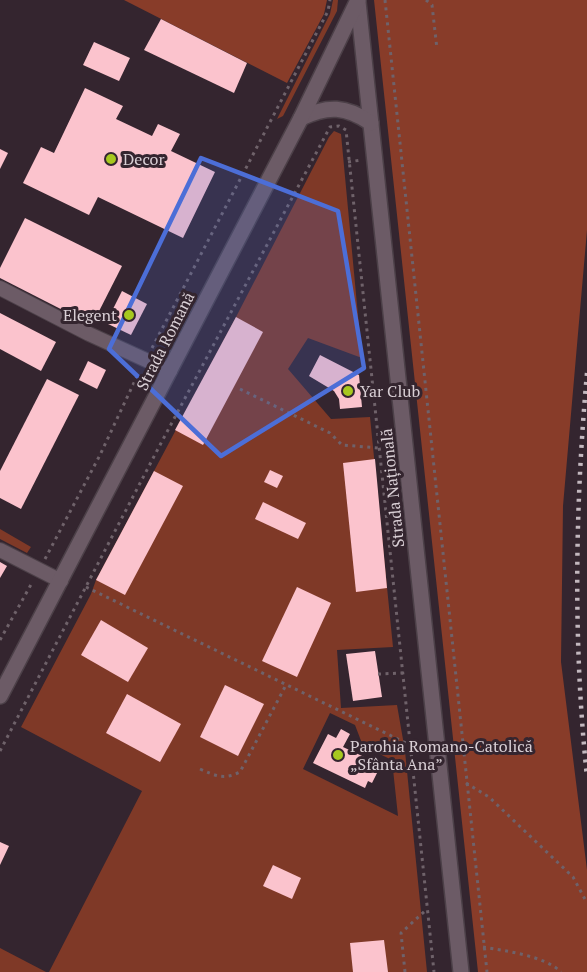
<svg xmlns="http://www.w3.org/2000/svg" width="587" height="972" viewBox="0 0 587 972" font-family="'PT Serif',serif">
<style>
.green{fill:#7f3927;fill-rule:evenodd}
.forest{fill:#883c29}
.building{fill:#fbc3cd}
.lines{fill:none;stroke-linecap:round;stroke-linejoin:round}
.minor-casing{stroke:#4c4048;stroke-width:16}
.tertiary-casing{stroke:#4c4048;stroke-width:18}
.secondary-casing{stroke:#4c4048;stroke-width:18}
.path{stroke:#6f626a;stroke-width:3;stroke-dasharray:3 4.5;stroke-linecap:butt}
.minor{stroke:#6c5b66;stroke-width:14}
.tertiary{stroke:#6c5b66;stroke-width:15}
.secondary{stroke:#6c5b66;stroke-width:15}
.rail{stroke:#c3b8bf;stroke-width:4.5;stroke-dasharray:3 6;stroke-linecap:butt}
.marked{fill:#4c6ed7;fill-opacity:0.2;stroke:#4c6ed7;stroke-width:4.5;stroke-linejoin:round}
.poi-dot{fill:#a7c81f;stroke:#34252f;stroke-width:2}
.labels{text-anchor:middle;stroke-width:6;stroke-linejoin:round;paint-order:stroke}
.poi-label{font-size:16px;fill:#d9cfd5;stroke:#34252f;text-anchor:start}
.street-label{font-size:16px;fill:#d9cfd5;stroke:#34252f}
</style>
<rect width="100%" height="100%" fill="#34252f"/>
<!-- green -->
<g class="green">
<path d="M 333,0 L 338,0 L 337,11 L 283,116 L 277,119 L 330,14 Z"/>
<path d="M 334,131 L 341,134 L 362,358 L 308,338 L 288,369 L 331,419 L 370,417 L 393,647 L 337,650 L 341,708 L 397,705 L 405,751 L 427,972 L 49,972 L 142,791 L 21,727 L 91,594 L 96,580 L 236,317 L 329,137 ZM 330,713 L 355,725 L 363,746 L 392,760 L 398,816 L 303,769 Z"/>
<path d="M 0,529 L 31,547 L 27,553 L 0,539 Z"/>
<path d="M 0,948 L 46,972 L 0,972 Z"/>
</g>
<!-- forest -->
<g class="forest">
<path d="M 124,0 L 327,0 L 324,14 L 287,83 Z"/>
<path d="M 374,0 L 587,0 L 587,230 L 563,506 L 561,662 L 587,870 L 587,972 L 478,972 Z"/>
</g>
<!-- building -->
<g class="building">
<path d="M 161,19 L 247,63 L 234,93 L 144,50 Z"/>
<path d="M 94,42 L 130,58 L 119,81 L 83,65 Z"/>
<path d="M 85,88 L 123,106 L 116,119 L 152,136 L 158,124 L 180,134 L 171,151 L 215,172 L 183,238 L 98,197 L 89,215 L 23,183 L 41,147 L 54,153 Z"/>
<path d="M 0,149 L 8,153 L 0,169 Z"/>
<path d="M 25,218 L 122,266 L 92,325 L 0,278 L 0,268 Z"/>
<path d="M 122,291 L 147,304 L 131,335 L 106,323 Z"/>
<path d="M 0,313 L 56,342 L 41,371 L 0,349 Z"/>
<path d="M 236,317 L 263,332 L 203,445 L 175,430 Z"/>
<path d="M 320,355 L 359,375 L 362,407 L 340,409 L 339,399 L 334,391 L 309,376 Z"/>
<path d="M 88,361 L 106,370 L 97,389 L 79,380 Z"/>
<path d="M 47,379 L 79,395 L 21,509 L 0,498 L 0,471 Z"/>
<path d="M 375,459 L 387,588 L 356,592 L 343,463 Z"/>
<path d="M 270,470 L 283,476 L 277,488 L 264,482 Z"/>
<path d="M 154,471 L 183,486 L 125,595 L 96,580 Z"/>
<path d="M 263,502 L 306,523 L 298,539 L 255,519 Z"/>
<path d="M 0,562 L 7,566 L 0,578 Z"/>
<path d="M 297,587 L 331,603 L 297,677 L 262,661 Z"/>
<path d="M 101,620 L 148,648 L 128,682 L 81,655 Z"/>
<path d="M 375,651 L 382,697 L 353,701 L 346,654 Z"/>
<path d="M 225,685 L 264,704 L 238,756 L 200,737 Z"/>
<path d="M 127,694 L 181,724 L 160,762 L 106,733 Z"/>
<path d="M 341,729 L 350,734 L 343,747 L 377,763 L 374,769 L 378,771 L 372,783 L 368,781 L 365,788 L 313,763 L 328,734 L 336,738 Z"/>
<path d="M 0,842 L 9,846 L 0,865 Z"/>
<path d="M 273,865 L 301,878 L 292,899 L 263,886 Z"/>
<path d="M 384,940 L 388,972 L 353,972 L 350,943 Z"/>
</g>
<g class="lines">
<defs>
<g id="minor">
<path d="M 0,288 L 89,334 L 170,371"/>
<path d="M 0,550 L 61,581"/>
</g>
<path id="tertiary" d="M 358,2 L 461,972"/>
<g id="secondary">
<path d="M 301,118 C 328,105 346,106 371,123"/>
<path d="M 0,696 L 301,118 L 358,0"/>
</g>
</defs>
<!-- minor casing -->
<use href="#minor" class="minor-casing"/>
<!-- tertiary casing -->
<use href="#tertiary" class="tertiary-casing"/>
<!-- secondary casing -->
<use href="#secondary" class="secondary-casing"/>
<!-- path -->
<g class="path">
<path d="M 385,0 L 487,972"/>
<path d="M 426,0 L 432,5 L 437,49"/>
<path d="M 348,162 L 361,160"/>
<path d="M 152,348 L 328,11 L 330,0"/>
<path d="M 240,389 L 330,433 L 342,445 L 379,448"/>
<path d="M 45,559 L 100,455 L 139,372"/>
<path d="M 86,587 L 410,745"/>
<path d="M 0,640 L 33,581"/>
<path d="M 378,674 L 403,673"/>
<path d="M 0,751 L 160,445 L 330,127 L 339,126 L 346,130 L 434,972"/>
<path d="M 200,769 C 216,776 224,780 240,772 L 286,685"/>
<path d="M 466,783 L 489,797 L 573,877 L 587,903"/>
<path d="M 483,947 C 506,951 545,956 561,972"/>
<path d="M 405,972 L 401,933 L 427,909"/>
</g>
<!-- minor -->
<use href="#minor" class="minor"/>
<!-- tertiary -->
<use href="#tertiary" class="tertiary"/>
<!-- secondary -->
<use href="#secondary" class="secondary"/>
<!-- rail -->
<path class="rail" d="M 587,373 C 575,508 573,643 587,777"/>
</g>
<!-- marked area -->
<path class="marked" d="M 201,158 L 338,211 L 364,368 L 221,456 L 109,349 Z"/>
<!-- markers -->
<g class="poi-dot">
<circle cx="111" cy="159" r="6"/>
<circle cx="129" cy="315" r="6"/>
<circle cx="348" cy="391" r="6"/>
<circle cx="338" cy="755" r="6"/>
</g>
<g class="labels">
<!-- poi labels -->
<g class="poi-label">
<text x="123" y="165">Decor</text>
<text x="117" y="321" text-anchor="end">Elegent</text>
<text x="360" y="397">Yar Club</text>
<text x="350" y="752">Parohia Romano-Catolică<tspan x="350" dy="18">„Sfânta Ana”</tspan></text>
</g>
<!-- street labels -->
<g class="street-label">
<text transform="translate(165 341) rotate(-63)" y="6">Strada Romană</text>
<text transform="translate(392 488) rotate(-96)" y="6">Strada Națională</text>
</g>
</g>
</svg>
